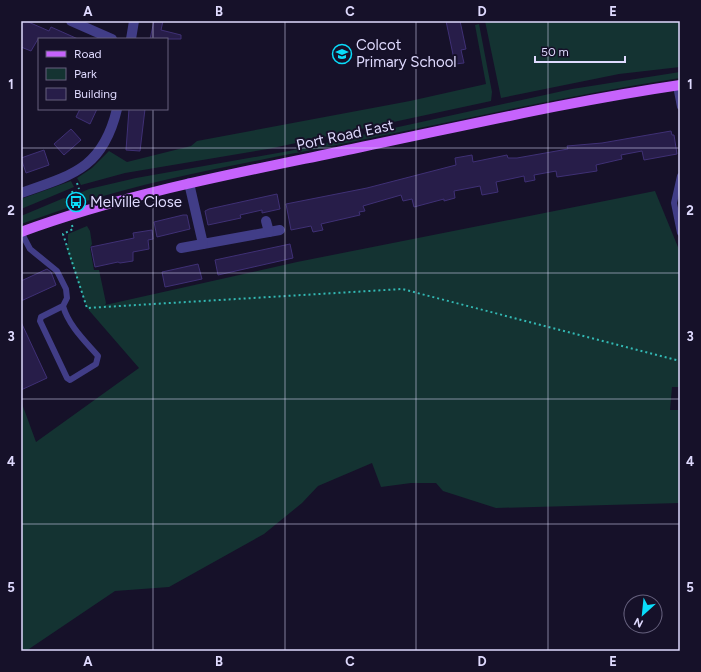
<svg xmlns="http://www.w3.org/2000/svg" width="701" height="672" viewBox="0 0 701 672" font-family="Figtree,sans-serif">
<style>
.green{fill:#143332}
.building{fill:#271d49;stroke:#3f3075}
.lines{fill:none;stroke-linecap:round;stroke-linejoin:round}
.path{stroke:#33b9b4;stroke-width:2;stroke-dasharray:2 3;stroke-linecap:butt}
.service{stroke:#413d87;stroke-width:6}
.minor{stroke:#413d87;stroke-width:10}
.primary{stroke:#c663fc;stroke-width:10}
.grid{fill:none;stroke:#dfdafe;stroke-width:1;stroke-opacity:0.55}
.labels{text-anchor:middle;stroke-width:4;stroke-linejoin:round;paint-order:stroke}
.poi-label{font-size:15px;fill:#dfdafe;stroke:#161129;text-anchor:start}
.street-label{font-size:15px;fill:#dfdafe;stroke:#161129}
.neatline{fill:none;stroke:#dfdafe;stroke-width:1.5}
.grid-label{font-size:13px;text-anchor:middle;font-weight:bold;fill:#dfdafe}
</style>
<rect width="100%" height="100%" fill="#161129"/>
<!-- green -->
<g class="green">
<path d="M 485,21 L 680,21 L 680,67 L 619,74 L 501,98 Z"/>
<path d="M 479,24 L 492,92 L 491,101 L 268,149 L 125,173 L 81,185 L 77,178 L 92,168 L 109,151 L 127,162 L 191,146 L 197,141 L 410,101 L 486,84 L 475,25 Z"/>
<path d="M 680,72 L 680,78 C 571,95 464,119 356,141 C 264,160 169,175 80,203 L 80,193 L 89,189 L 136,178 L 289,151 L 572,89 Z"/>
<path d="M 71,181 L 74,187 L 21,209 L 21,199 Z"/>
<path d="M 655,191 L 680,252 L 680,387 L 672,387 L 670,410 L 680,410 L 680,503 L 496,508 L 443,491 L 436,483 L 411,483 L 381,487 L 372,463 L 318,486 L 302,503 L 264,534 L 169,587 L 115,591 L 26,651 L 21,651 L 21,401 L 36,442 L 139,368 L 87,308 L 66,247 L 68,244 L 68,234 L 87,226 L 90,231 L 92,244 L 90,248 L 94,270 L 99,270 L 106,303 L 105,305 L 297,262 Z"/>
<path d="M 64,198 L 70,201 L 71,203 L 66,205 L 67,208 L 21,224 L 21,216 Z"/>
</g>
<!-- building -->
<g class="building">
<path d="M 21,21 L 26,21 L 49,31 L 51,27 L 78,39 L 38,39 L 31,51 L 21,47 Z"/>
<path d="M 154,21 L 163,21 L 161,30 L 181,35 L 181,39 L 150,39 Z"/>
<path d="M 446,21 L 460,21 L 466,49 L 461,50 L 464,63 L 455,64 Z"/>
<path d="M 80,109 L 97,109 L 90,124 L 76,117 Z"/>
<path d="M 129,109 L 145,109 L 140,151 L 126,150 Z"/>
<path d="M 71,129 L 81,140 L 64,155 L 54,144 Z"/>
<path d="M 671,131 L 672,135 L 674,135 L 677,154 L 644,160 L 642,151 L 621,155 L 622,159 L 596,165 L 597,171 L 557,177 L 556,171 L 534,175 L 535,180 L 525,182 L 524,176 L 496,182 L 498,192 L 482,195 L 480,186 L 454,191 L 455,198 L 444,201 L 444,199 L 414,207 L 412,199 L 403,201 L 401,195 L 363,206 L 365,211 L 359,212 L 360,215 L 321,224 L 323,230 L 313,232 L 311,226 L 291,230 L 286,204 L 367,188 L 456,165 L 455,158 L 472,155 L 473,162 L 507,155 L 508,158 L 517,158 L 568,149 L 567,146 L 602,143 Z"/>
<path d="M 44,150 L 49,165 L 26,173 L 21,158 Z"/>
<path d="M 277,194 L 280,209 L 262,213 L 262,210 L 240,215 L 241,218 L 208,225 L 205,211 L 209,209 Z"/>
<path d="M 183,215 L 187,215 L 190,229 L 157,237 L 154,222 Z"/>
<path d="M 152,230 L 153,239 L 148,240 L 149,249 L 133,252 L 133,261 L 120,263 L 118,262 L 95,267 L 91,247 L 134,238 L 133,233 Z"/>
<path d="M 290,244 L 293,258 L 218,275 L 215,260 Z"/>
<path d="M 198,264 L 202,279 L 165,287 L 162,272 Z"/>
<path d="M 47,269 L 51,272 L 56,285 L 21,301 L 21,281 Z"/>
<path d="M 21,322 L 47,378 L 21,390 Z"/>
</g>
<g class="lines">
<!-- path -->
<g class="path">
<path d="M 77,183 L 79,189"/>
<path d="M 72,191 L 76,203"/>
<path d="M 72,225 L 73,229 L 63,234 L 87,308 L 402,289 L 680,361"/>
</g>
<!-- service -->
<g class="service">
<path d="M 676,86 L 680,107"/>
<path d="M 680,176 L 674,203 L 680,233"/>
<path d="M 21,232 L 30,249 L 57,271 L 66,289 L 67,298 L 63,306 L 41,317 L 40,321 L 67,378 L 70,380 L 96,364 L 98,356 C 84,340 69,326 63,306"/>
</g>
<!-- minor -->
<g class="minor">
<path d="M 71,21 L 112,39"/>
<path d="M 131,39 L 134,21"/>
<path d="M 189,183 L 203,244 L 280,230"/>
<path d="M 21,193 C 73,175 103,168 117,109"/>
<path d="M 266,221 L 269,232"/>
<path d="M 181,248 L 203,244"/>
</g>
<!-- primary -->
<path class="primary" d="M 21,232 C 130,192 243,172 357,148 C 464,126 571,101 680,85"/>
</g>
<!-- grid -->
<path class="grid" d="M 153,21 L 153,39M 285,21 L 285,651M 416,21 L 416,651M 548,21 L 548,651M 153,109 L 153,651M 21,148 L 680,148M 21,273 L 680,273M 21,399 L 680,399M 21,524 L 680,524"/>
<!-- icons -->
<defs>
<symbol id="school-ring" viewBox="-11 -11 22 22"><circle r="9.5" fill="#161129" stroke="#0addfa" stroke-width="1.5"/><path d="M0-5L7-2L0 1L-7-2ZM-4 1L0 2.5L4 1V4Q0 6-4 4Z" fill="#0addfa"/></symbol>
<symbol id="bus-ring" viewBox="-11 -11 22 22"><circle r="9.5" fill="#161129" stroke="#0addfa" stroke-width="1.5"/><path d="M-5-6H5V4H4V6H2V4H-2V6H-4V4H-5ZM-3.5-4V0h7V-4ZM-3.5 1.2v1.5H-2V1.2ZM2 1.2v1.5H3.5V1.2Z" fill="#0addfa"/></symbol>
</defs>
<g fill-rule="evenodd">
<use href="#school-ring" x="331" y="43" width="22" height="22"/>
<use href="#bus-ring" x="65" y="191" width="22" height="22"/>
</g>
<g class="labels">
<!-- poi labels -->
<g class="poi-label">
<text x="356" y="50">Colcot<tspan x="356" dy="17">Primary School</tspan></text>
<text x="90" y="207">Melville Close</text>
</g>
<!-- street labels -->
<g class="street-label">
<text transform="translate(345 135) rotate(-12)" y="5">Port Road East</text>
</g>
</g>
<!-- border -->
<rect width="701" height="672" fill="none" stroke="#161129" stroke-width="44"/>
<!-- legend -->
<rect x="38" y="38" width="130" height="72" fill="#161129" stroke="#66617e"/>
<rect x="46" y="51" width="20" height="6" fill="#c663fc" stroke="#66617e"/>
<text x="74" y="58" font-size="12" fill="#dfdafe">Road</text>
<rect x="46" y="68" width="20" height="12" fill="#143332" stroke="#66617e"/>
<text x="74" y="78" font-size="12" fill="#dfdafe">Park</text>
<rect x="46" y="88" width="20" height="12" fill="#271d49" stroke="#66617e"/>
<text x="74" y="98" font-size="12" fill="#dfdafe">Building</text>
<!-- north arrow -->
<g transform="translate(643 614) rotate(207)"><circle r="19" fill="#161129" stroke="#66617e"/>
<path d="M0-3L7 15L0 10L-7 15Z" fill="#0addfa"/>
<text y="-6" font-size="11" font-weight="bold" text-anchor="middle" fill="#dfdafe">N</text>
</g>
<!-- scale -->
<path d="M535 56v6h90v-6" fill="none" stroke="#dfdafe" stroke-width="2"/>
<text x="541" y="56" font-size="12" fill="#dfdafe" stroke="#161129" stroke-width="3" paint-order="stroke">50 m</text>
<rect x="22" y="22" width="657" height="628" class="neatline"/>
<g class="grid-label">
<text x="88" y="16">A</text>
<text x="219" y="16">B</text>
<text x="350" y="16">C</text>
<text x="482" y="16">D</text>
<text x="613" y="16">E</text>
<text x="11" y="89">1</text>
<text x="690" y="89">1</text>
<text x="11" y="215">2</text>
<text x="690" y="215">2</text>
<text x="11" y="341">3</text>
<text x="690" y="341">3</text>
<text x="11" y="466">4</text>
<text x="690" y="466">4</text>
<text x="11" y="592">5</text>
<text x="690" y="592">5</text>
<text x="88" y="666">A</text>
<text x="219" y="666">B</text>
<text x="350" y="666">C</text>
<text x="482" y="666">D</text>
<text x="613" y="666">E</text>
</g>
</svg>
